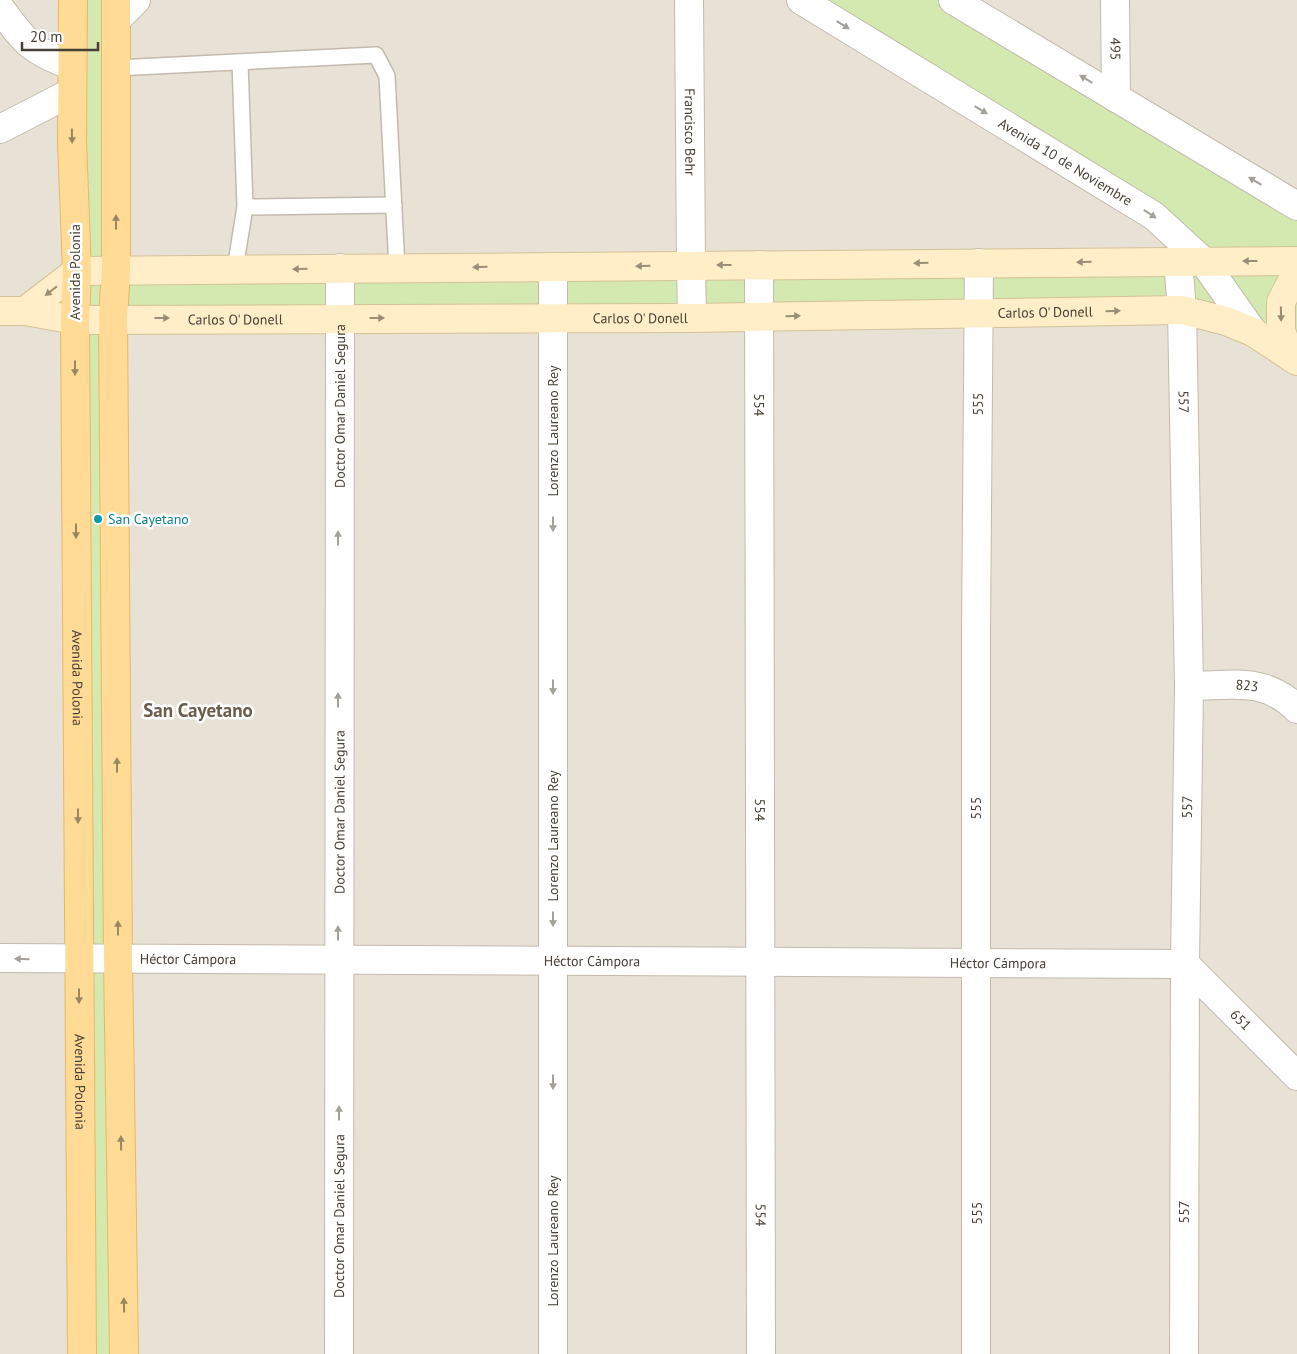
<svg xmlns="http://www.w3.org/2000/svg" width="1297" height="1354" viewBox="0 0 1297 1354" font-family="'PT Sans',sans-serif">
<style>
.residential{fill:#e8e2d6}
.grass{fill:#d3e9b0}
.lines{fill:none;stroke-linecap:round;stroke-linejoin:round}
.service-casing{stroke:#c3baad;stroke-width:18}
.minor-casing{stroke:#c3baad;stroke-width:30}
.tertiary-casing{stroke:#c3baad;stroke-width:30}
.secondary-casing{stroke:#d5c197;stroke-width:30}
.primary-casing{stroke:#e7b864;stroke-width:30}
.service{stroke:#fff;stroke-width:15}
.minor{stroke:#fff;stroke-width:28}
.tertiary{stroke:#fff;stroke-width:28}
.secondary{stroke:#ffeec7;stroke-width:28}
.primary{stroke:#ffdb96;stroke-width:28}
.oneway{fill:#a4a09a}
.oneway2{fill:#9a8661}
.oneway3{fill:#9a8e77}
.culture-dot{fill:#0f9aa8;stroke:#fff;stroke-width:2}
.labels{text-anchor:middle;stroke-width:5;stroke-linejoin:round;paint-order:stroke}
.street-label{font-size:14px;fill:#484036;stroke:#fff}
.culture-label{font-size:14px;fill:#0d838f;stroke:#fff;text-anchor:start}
.district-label{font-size:19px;font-weight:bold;fill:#6b5d4d;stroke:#fff}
</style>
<rect width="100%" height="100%" fill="#f4f0e8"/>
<!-- residential -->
<rect class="residential" x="0" y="0" width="1297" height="1354"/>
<!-- grass -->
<path class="grass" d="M 73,0 L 116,0 L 116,270 L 1202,261 L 801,0 L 953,0 L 1297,206 L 1297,361 L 1226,321 L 114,318 L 124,1354 L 82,1354 Z"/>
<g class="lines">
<defs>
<g id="service">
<path d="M 116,68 L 376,55 L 387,76 L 397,268"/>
<path d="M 245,207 L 394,205"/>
<path d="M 235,269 L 245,207 L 240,62"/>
</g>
<g id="minor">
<path id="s1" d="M 1115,0 L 1116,98"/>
<path d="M 0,8 C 27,45 30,49 72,66"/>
<path d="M 116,20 L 136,0"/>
<path d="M 0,129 L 72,92"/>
<path id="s2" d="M 1178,261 L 1182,310 L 1189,686 L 1185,964 L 1184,1354"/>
<path d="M 691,265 L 692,318"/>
<path id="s3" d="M 759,265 L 761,1354"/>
<path id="s4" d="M 1189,686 C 1232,686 1264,676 1297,709"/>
<path id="s5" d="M 0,958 L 1185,964 L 1297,1076"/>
<path id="s6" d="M 339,1354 L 340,268"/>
<path id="s7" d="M 976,1354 L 976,632 L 979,263"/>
</g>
<g id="tertiary">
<path id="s8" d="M 689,0 L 691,265"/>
<path id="s9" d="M 801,0 L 1154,216 L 1203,261 L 1253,332"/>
<path d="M 953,0 L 1297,206"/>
<path d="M 553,1354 L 553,267"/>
</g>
<g id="secondary">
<path id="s10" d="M 0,311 L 25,311 L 75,320 L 692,318 L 1182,310 L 1226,321 L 1253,332 L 1297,361"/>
<path d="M 25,311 L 77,271 L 1297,261"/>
<path d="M 1291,357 L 1281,331 L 1281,302 L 1294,277 L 1297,275"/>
</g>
<g id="primary">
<path id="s11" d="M 73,0 L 72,141 L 77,271 L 75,320 L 82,1354"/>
<path d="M 116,0 L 116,270 L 113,318 L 118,959 L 124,1354"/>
</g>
</defs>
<!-- service casing -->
<use href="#service" class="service-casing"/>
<!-- minor casing -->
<use href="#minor" class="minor-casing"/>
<!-- tertiary casing -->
<use href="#tertiary" class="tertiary-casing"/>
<!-- secondary casing -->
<use href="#secondary" class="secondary-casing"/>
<!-- primary casing -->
<use href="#primary" class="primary-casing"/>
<!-- service -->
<use href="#service" class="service"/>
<!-- minor -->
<use href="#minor" class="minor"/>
<!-- tertiary -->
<use href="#tertiary" class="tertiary"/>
<!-- secondary -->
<use href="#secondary" class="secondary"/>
<!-- primary -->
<use href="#primary" class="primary"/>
</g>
<!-- one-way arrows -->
<defs><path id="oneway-solid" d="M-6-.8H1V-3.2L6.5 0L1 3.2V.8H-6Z" transform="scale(1.25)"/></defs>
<g class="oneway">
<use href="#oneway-solid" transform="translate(843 25) rotate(31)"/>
<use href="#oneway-solid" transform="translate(1086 79) rotate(-149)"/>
<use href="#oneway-solid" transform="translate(981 110) rotate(31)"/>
<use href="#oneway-solid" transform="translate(1255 181) rotate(-149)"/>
<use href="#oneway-solid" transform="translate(1150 214) rotate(34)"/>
<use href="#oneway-solid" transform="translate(553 524) rotate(90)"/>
<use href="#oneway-solid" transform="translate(338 538) rotate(-90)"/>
<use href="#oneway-solid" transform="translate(553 687) rotate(90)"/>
<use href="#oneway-solid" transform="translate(338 700) rotate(-90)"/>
<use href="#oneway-solid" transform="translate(553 919) rotate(90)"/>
<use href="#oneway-solid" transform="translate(338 933) rotate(-90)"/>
<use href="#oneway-solid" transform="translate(22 959) rotate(-179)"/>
<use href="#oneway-solid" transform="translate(553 1082) rotate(90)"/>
<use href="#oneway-solid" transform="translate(339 1113) rotate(-90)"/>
</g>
<g class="oneway2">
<use href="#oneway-solid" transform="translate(72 136) rotate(89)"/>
<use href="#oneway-solid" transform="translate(116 222) rotate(-90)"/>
<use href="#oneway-solid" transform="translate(75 368) rotate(90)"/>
<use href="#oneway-solid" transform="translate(76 531) rotate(90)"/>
<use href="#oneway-solid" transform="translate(117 765) rotate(-90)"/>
<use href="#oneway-solid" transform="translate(78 816) rotate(90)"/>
<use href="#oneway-solid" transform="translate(118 928) rotate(-90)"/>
<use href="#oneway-solid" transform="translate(79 996) rotate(90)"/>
<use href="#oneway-solid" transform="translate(121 1143) rotate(-91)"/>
<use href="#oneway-solid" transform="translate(124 1305) rotate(-91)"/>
</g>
<g class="oneway3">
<use href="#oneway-solid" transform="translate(1250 261) rotate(-180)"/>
<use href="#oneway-solid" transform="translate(1084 262) rotate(179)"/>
<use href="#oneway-solid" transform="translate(921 263) rotate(179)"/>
<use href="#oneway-solid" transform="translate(724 265) rotate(180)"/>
<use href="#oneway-solid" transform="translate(643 266) rotate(179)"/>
<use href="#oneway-solid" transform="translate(480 267) rotate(179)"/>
<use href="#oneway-solid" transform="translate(300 269) rotate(179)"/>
<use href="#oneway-solid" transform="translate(51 291) rotate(142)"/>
<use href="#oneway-solid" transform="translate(1113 311) rotate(-1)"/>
<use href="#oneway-solid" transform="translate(1281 314) rotate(89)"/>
<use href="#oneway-solid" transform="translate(793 316) rotate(-1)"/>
<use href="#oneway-solid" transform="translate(162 318)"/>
<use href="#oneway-solid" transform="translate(377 318)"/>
</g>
<!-- markers -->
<circle class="culture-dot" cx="98" cy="519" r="5"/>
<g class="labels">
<!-- street labels -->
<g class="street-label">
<text dy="5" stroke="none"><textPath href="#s1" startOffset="49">495</textPath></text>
<text dy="5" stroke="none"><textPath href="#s8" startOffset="132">Francisco Behr</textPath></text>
<text dy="5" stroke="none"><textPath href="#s9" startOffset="310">Avenida 10 de Noviembre</textPath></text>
<text transform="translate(75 272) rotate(-90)" y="5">Avenida Polonia</text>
<text dy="5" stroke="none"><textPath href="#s10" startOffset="1046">Carlos O' Donell</textPath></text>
<text dy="5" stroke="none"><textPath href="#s10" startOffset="236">Carlos O' Donell</textPath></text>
<text dy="5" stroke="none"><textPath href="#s10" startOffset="641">Carlos O' Donell</textPath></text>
<text dy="5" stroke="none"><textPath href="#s2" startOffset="141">557</textPath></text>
<text dy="5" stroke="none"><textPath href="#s7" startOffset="950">555</textPath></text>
<text dy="5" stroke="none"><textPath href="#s3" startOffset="140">554</textPath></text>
<text dy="5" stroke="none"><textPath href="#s6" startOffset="948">Doctor Omar Daniel Segura</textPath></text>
<text transform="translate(553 431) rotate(-90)" y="5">Lorenzo Laureano Rey</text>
<text dy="5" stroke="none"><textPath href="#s11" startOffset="678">Avenida Polonia</textPath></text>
<text dy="5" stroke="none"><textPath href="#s4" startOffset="58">823</textPath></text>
<text transform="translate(1187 807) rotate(-89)" y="5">557</text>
<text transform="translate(976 808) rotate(-90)" y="5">555</text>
<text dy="5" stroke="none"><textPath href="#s3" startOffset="545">554</textPath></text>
<text dy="5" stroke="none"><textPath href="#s6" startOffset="542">Doctor Omar Daniel Segura</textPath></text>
<text transform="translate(553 836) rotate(-90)" y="5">Lorenzo Laureano Rey</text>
<text dy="5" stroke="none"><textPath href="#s5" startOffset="188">Héctor Cámpora</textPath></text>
<text dy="5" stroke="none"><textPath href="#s5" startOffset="592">Héctor Cámpora</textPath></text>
<text dy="5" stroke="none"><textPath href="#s5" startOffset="998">Héctor Cámpora</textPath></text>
<text dy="5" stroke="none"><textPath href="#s5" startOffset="1264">651</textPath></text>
<text dy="5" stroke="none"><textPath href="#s11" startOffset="1082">Avenida Polonia</textPath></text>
<text transform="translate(1184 1212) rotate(-90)" y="5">557</text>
<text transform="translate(977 1213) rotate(-90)" y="5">555</text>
<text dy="5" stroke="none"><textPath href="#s3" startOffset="950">554</textPath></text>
<text dy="5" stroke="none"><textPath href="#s6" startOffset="138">Doctor Omar Daniel Segura</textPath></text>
<text transform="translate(553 1241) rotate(-90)" y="5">Lorenzo Laureano Rey</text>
</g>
<!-- culture labels -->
<g class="culture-label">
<text x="108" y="524">San Cayetano</text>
</g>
<!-- district labels -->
<g class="district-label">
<text x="198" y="717">San Cayetano</text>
</g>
</g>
<!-- scale -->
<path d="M22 42v8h76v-8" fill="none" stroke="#484036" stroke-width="2.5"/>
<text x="30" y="42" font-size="15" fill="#484036" stroke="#ffffff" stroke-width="4" paint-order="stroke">20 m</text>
</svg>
